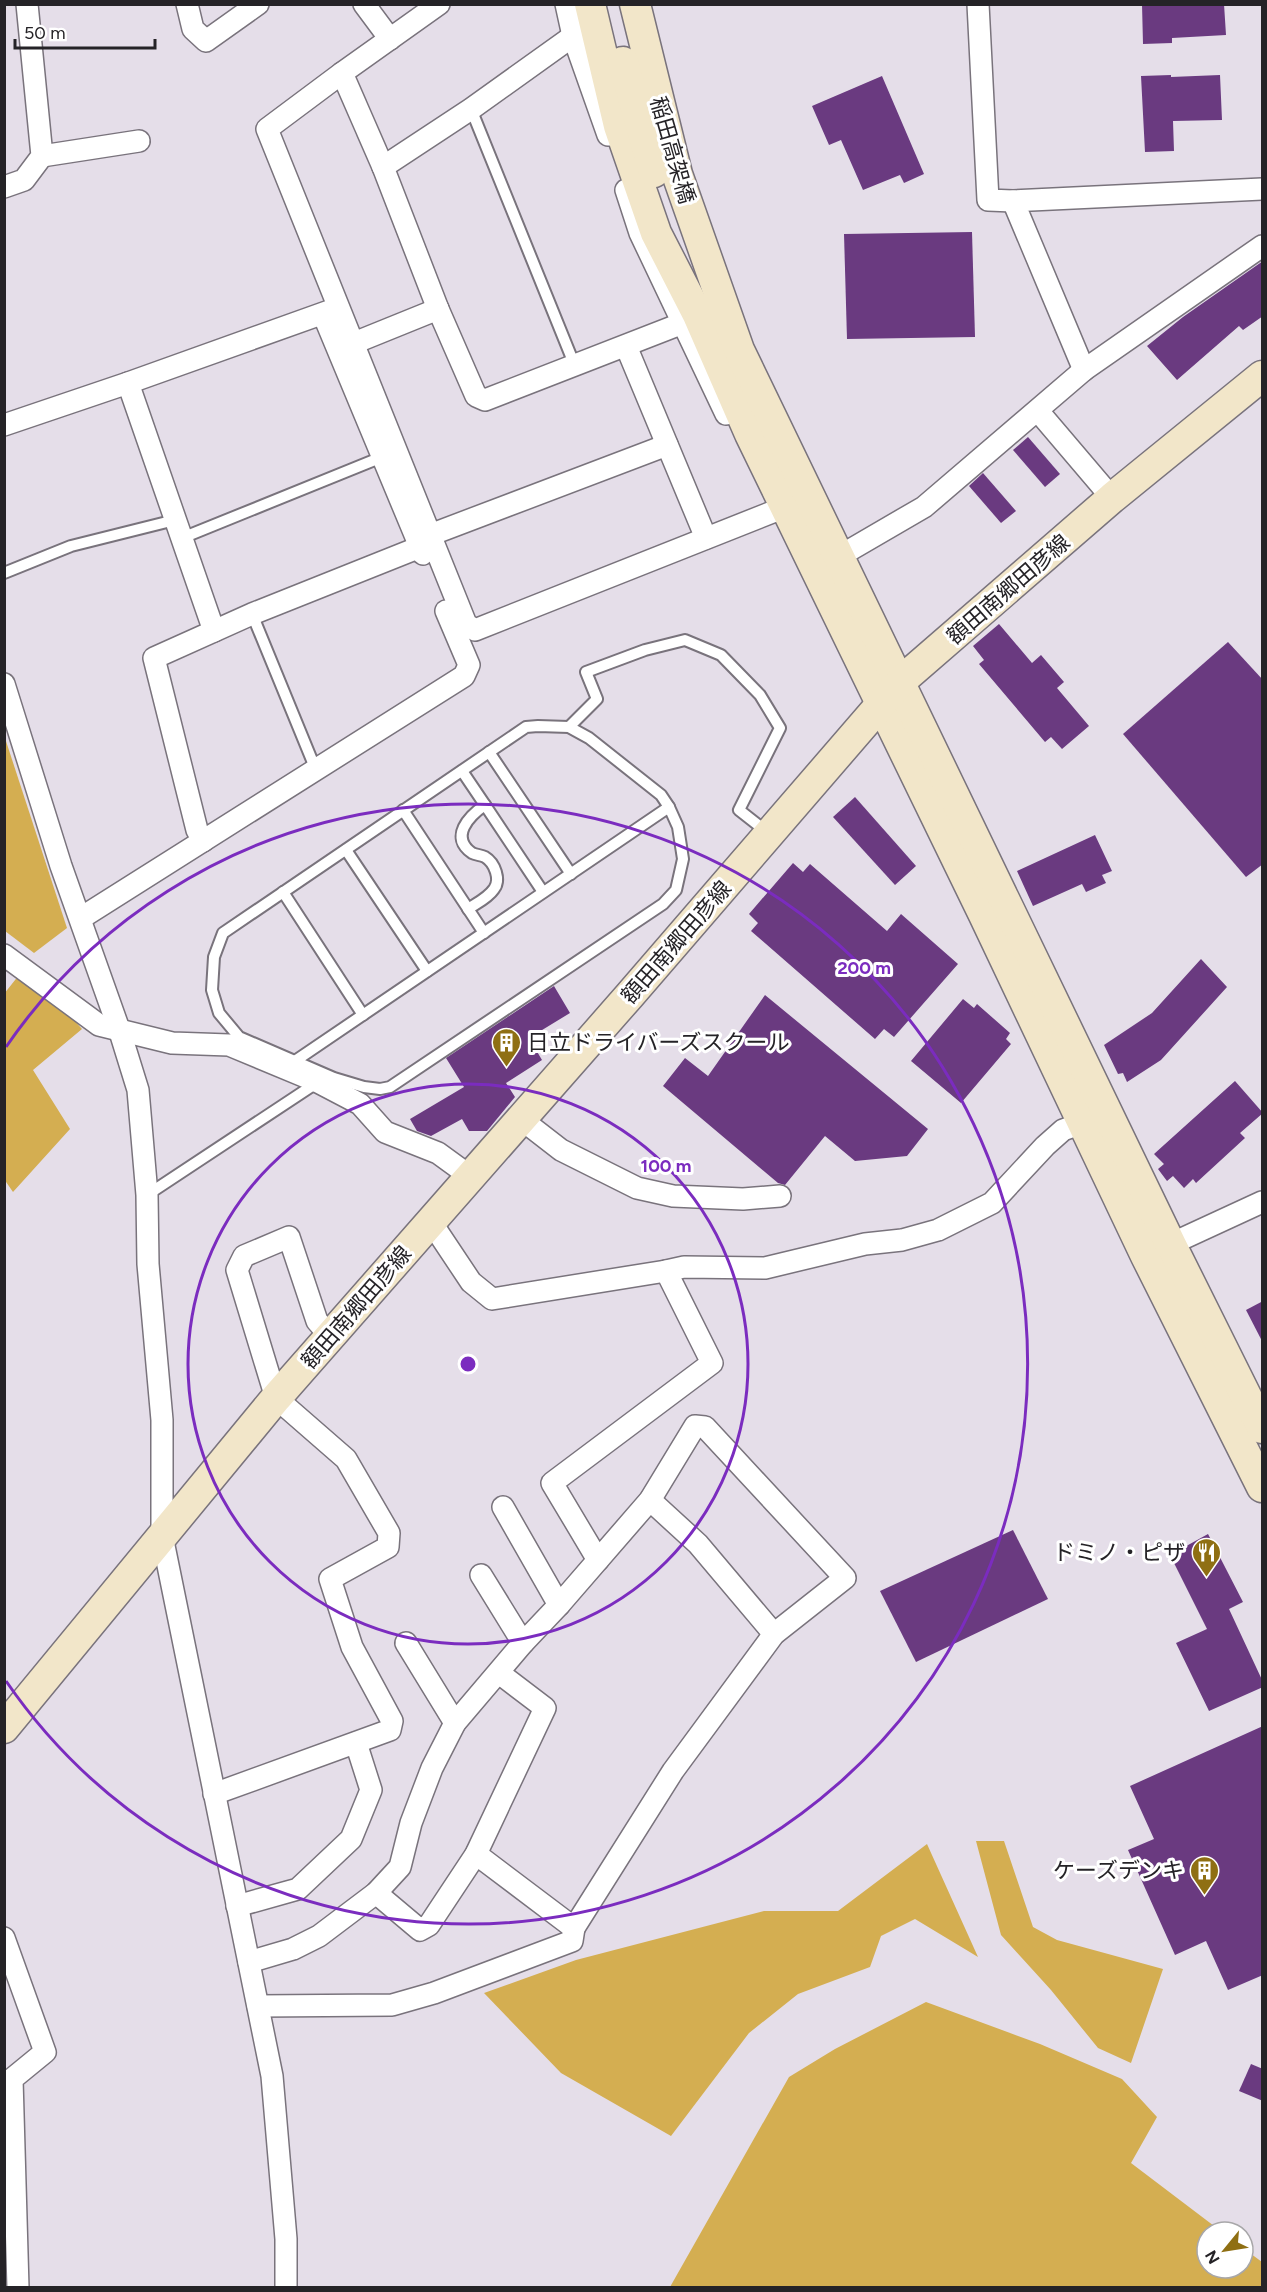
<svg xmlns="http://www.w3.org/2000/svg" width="1267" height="2292" viewBox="0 0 1267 2292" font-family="Figtree,'Noto Sans JP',sans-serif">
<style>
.green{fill:#d4ae51}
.building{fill:#6a3a80}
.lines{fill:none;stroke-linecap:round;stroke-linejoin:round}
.lane-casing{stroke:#79737c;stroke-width:14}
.street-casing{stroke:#79737c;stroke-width:24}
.secondary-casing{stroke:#79737c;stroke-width:33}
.lane{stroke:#fff;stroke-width:10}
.street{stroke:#fff;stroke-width:21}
.secondary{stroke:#f2e6c9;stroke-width:30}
.ring{fill:none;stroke:#7b2cbf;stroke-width:3}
.labels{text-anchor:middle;stroke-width:6;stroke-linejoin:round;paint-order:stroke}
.street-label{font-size:22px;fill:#252327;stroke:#fff}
.poi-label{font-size:22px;fill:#252327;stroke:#fff;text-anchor:end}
.centre{fill:#7b2cbf;stroke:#fff;stroke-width:3}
.ring-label{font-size:18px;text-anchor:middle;font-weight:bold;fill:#7b2cbf;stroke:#fff;stroke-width:6;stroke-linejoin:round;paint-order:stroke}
</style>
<rect width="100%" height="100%" fill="#e5dee9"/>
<!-- green -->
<g class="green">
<path d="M 5,738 L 67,928 L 34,953 L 5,931 Z"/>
<path d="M 19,975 L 66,1011 L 82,1029 L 33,1070 L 70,1129 L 13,1192 L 4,1179 L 4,994 Z"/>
<path d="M 976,1841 L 1004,1841 L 1033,1927 L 1057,1940 L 1163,1969 L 1131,2063 L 1098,2048 L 1051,1990 L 1001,1935 Z"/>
<path d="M 927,1844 L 978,1957 L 915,1919 L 881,1936 L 870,1967 L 798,1994 L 749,2033 L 671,2136 L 561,2073 L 484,1993 L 576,1960 L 764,1911 L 838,1911 Z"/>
<path d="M 926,2002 L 1040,2044 L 1122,2079 L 1157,2117 L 1131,2163 L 1222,2232 L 1207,2232 L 1207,2268 L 1243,2268 L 1243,2248 L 1262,2262 L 1262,2287 L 670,2287 L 789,2077 L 835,2049 Z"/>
</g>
<!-- building -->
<g class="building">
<path d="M 1142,4 L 1224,4 L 1226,35 L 1172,38 L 1172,43 L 1143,44 Z"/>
<path d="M 1171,75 L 1171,77 L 1220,75 L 1222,120 L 1173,121 L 1174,151 L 1145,152 L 1141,76 Z"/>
<path d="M 882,76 L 924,174 L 904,183 L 900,175 L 863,190 L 841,140 L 829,145 L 812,106 Z"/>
<path d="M 972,232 L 975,337 L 847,339 L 844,234 Z"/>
<path d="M 1263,261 L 1263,316 L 1243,330 L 1239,326 L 1177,380 L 1147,346 L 1183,317 Z"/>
<path d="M 1028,437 L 1060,474 L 1045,487 L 1013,450 Z"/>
<path d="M 983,473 L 1016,511 L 1001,523 L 969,486 Z"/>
<path d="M 999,624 L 1032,663 L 1041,655 L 1064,682 L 1057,688 L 1089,726 L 1062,749 L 1051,737 L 1045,742 L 979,664 L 984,660 L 973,646 Z"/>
<path d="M 1228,642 L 1263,680 L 1263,864 L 1246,877 L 1123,734 Z"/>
<path d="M 855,797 L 916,866 L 895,885 L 833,817 Z"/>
<path d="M 1095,835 L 1112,871 L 1102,875 L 1106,883 L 1086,892 L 1082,884 L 1033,906 L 1017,871 Z"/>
<path d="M 793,863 L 803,872 L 810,864 L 887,931 L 901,914 L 958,964 L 894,1037 L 884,1029 L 875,1039 L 751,931 L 758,923 L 749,914 Z"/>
<path d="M 1201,959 L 1227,987 L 1161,1060 L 1127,1082 L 1123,1073 L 1118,1074 L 1104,1045 L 1152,1013 Z"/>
<path d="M 554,986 L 570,1013 L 529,1038 L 542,1060 L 506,1083 L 515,1097 L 487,1131 L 469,1131 L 462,1119 L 431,1136 L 417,1131 L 410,1119 L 464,1087 L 446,1058 Z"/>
<path d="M 765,995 L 928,1129 L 907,1156 L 855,1161 L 825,1136 L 785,1185 L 778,1183 L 663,1086 L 685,1058 L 708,1076 Z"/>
<path d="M 963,999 L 974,1008 L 977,1004 L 1010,1033 L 1006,1039 L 1011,1044 L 961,1103 L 911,1061 Z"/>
<path d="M 1235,1081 L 1263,1113 L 1240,1133 L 1245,1138 L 1196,1183 L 1193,1179 L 1184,1188 L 1173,1176 L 1167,1181 L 1158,1169 L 1164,1164 L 1154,1154 Z"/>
<path d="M 1263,1301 L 1263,1343 L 1246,1310 Z"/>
<path d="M 1013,1530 L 1048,1599 L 916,1662 L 880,1591 Z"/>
<path d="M 1208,1534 L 1243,1602 L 1229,1609 L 1263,1682 L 1263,1687 L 1209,1711 L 1176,1643 L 1207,1629 L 1170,1555 Z"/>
<path d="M 1263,1726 L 1263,1975 L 1228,1990 L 1206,1941 L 1175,1955 L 1128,1850 L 1154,1839 L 1130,1786 Z"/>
<path d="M 1251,2064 L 1263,2069 L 1263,2101 L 1239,2091 Z"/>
</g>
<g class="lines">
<defs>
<g id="lane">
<path d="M 471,109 L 575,366"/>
<path d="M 182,538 L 382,457"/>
<path d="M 4,573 L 71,546 L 175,520"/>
<path d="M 252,614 L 316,770"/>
<path d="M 538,726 L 569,727 L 589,738 L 661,795 L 669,807 L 678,827 L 683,859 L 676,890 L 663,904 L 390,1087 L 380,1089 L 364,1087 L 334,1078 L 239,1037 L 219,1013 L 212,990 L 214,957 L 223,933 L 526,727 Z"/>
<path d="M 569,727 L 597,699 L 586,672 L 645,650 L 685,640 L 721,655 L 760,695 L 780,728 L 739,810 L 767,832"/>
<path d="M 489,752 L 571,874"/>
<path d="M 462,771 L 485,805 C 469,816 449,837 472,853 C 476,855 481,855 485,857 C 495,863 501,880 494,889 C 488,898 477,903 468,909"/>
<path d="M 485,805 L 543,892"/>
<path d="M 403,810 L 484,933"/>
<path d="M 346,850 L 427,971"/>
<path d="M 283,892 L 363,1015"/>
<path d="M 295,1061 L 669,807"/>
<path d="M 147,1195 L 318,1082"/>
</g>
<g id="street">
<path d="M 187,4 L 193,29 L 206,41 L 258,4"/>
<path d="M 364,4 L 390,39"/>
<path d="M 439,4 L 342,73 L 267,129 L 466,624 L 475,630 L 785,507"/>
<path d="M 566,4 L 573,36 L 608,135"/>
<path d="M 978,4 L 988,200 L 1013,201"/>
<path d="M 573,36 L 471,109 L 383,167 L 438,309 L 476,396 L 485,400 L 683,323 L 698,315"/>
<path d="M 342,73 L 383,167"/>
<path d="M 42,156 L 139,141"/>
<path d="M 4,187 L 24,180 L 42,156 L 27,4"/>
<path d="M 626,190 L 640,233 L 726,414"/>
<path d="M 323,314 L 423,554"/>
<path d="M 354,343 L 438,309"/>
<path d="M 626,346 L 706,538"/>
<path d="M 1084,370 L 1013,201 L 1262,189"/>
<path d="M 128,383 L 214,631"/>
<path d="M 1038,411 L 1112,498"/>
<path d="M 4,425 L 128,383 L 335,309"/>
<path d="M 430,535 L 667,445"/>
<path d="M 838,557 L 924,507 L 1084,370 L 1262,246"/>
<path d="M 4,684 L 61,866 L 120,1032 L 138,1090 L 147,1195 L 148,1264 L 162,1420 L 162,1536 L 272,2076 L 286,2239 L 286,2288"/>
<path d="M 203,841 L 197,830 L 154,658 L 252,614 L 420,547"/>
<path d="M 81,918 L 464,676 L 469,665 L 446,611"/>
<path d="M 4,955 L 99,1025 L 172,1043 L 229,1045 L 318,1082 L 360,1104 L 385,1132 L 438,1153 L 471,1177"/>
<path d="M 521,1119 L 561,1150 L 637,1188 L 673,1196 L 743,1199 L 780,1196"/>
<path d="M 431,1222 L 471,1282 L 492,1299 L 666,1271 L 712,1363 L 552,1483 L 598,1560"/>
<path d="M 1158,1250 L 1262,1202"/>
<path d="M 666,1271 L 684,1267 L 765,1268 L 865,1244 L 902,1240 L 938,1230 L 992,1203 L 1045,1146 L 1063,1130 L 1082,1123"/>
<path d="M 650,1500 L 698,1544 L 774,1634"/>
<path d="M 503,1507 L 559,1605"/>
<path d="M 481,1575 L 523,1643"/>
<path d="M 406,1643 L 455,1723"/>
<path d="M 214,1794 L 390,1730 L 392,1721 L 352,1647 L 330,1579 L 388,1547 L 389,1533 L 346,1459 L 276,1398 L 237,1270 L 244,1256 L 289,1237 L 317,1321 L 330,1336"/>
<path d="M 376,1893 L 420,1930 L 429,1925 L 476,1854 L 545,1708 L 499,1673"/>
<path d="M 237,1906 L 298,1889 L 351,1839 L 371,1790 L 356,1743"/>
<path d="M 4,1938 L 45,2052 L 12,2079 L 18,2288"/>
<path d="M 249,1962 L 293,1949 L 319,1936 L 376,1893 L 400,1867 L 411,1823 L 432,1768 L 455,1723 L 523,1643 L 559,1605 L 650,1500 L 695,1426 L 705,1427 L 845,1578 L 774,1634 L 673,1771 L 574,1928 L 476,1854"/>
<path d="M 258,2006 L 392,2005 L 434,1993 L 572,1941 L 574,1928"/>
</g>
<g id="secondary">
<path d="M 590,4 L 619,126 L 656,233 L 698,315 L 750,434 L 984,915 L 1146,1256 L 1262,1487"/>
<path d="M 635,4 L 677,174 L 739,350 L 1171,1245 L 1262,1428"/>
<path d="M 623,62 L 654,172"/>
<path d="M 4,1728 L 276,1398 L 630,995 L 901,681 L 1112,498 L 1262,376"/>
</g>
</defs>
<!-- lane casing -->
<use href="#lane" class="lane-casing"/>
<!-- street casing -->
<use href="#street" class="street-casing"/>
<!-- secondary casing -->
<use href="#secondary" class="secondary-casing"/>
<!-- lane -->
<use href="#lane" class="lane"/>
<!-- street -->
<use href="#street" class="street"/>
<!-- secondary -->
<use href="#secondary" class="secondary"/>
</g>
<!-- distance rings -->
<g class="ring">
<circle cx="468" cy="1364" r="280"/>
<path d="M6 1047A560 560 0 1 1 6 1681"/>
</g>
<!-- icons -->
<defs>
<symbol id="building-pin" viewBox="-11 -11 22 30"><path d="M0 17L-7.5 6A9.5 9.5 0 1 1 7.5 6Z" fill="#8f6f13" stroke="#fff"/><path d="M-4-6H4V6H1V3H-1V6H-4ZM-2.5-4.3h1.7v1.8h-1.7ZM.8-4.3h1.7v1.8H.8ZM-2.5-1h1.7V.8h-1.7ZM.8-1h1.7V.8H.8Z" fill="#fff"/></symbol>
<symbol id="restaurant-pin" viewBox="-11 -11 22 30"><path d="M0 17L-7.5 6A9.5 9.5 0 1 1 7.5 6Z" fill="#8f6f13" stroke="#fff"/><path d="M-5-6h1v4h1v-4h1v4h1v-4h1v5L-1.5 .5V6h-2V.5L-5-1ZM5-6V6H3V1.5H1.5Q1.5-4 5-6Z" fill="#fff"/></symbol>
</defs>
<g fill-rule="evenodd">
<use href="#building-pin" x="490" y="1026" width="33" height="45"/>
<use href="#restaurant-pin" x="1190" y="1536" width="33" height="45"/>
<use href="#building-pin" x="1188" y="1854" width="33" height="45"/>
</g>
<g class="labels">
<!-- street labels -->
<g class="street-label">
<text transform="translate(673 150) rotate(74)" y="8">稲田高架橋</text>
<text transform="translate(1008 589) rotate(-41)" y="8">額田南郷田彦線</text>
<text transform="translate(676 942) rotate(-49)" y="8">額田南郷田彦線</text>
<text transform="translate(356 1307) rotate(-49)" y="8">額田南郷田彦線</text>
</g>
<!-- poi labels -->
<g class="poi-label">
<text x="527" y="1050" text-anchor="start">日立ドライバーズスクール</text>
<text x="1185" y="1560">ドミノ・ピザ</text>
<text x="1184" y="1878">ケーズデンキ</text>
</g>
</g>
<circle cx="468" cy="1364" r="9" class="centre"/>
<g class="ring-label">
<text x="864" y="974">200 m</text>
<text x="666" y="1172">100 m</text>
</g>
<!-- border -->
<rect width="1267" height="2292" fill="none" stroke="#252327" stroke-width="12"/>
<!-- north arrow -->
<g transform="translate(1225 2250) rotate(240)"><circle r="28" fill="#ffffff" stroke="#a8a7a9" stroke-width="1.5"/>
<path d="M0-4.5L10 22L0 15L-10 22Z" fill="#8f6f13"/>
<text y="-9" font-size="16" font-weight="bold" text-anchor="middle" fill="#252327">N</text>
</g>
<!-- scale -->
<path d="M15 39v9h140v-9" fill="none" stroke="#252327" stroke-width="3"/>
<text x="24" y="39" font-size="18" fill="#252327" stroke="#ffffff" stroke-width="4.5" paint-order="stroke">50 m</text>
</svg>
